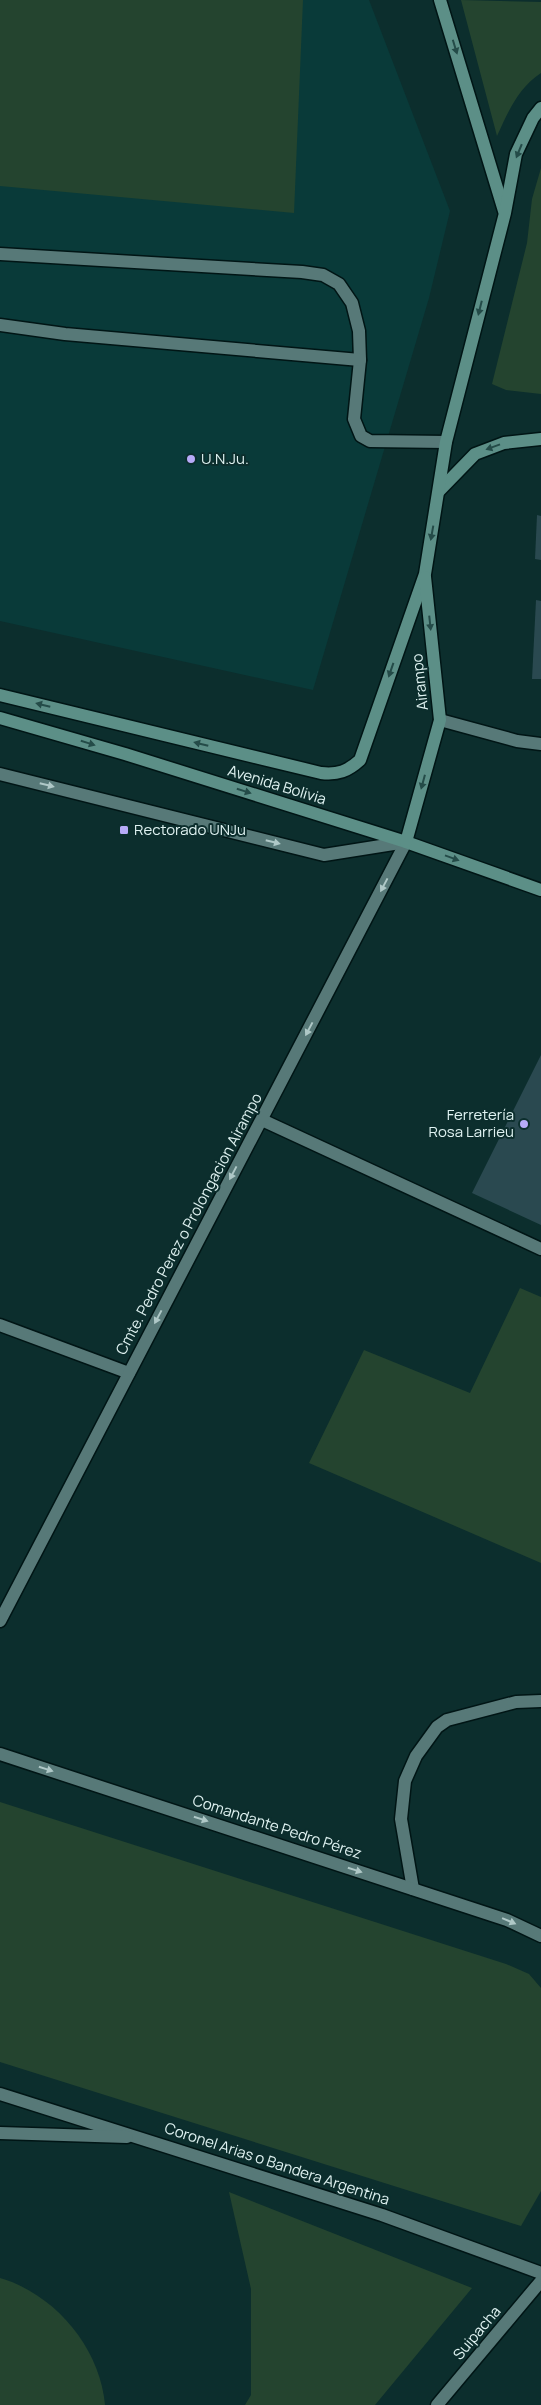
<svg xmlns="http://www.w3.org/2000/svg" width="541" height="2405" viewBox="0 0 541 2405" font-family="Manrope,sans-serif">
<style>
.built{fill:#093a39}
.green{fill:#24442f}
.building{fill:#2a4950}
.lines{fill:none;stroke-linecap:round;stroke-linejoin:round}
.service-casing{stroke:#001515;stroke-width:15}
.minor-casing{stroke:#001515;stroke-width:15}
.secondary-casing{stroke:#001515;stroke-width:15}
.service{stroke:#577978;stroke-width:12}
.minor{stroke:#577978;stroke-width:12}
.secondary{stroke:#5c8f87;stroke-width:12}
.oneway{fill:#244b48}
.oneway2{fill:#afc8c7}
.poi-dot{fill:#b7abf8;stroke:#0c2e2d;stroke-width:2}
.labels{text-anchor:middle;stroke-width:4;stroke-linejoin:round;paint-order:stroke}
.poi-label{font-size:15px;fill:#dff2f1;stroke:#0c2e2d;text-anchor:start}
.street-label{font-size:15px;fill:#dff2f1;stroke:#0c2e2d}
</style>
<rect width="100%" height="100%" fill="#0c2e2d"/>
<!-- built -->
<path class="built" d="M 0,0 L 369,0 L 450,211 L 429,298 L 313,690 L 0,621 Z"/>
<!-- green -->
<g class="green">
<path d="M 0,0 L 303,0 L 294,213 L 0,186 Z"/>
<path d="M 461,0 L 541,2 L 541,73 C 518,88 508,112 497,136 Z"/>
<path d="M 541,168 L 541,394 L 506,390 L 492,384 L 527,243 L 532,199 Z"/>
<path d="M 520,1288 L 541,1297 L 541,1563 L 309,1463 L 364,1350 L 470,1393 Z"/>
<path d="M 0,1802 L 506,1964 L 529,1974 L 541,1988 L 541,2191 L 521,2226 L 0,2062 Z"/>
<path d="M 229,2192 L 472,2288 L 375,2405 L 245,2405 L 251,2395 L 251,2289 Z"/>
<path d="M 0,2278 C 55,2294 100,2348 105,2405 L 0,2405 Z"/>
</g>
<!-- building -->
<g class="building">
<path d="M 537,515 L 541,516 L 541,560 L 535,559 Z"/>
<path d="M 536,600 L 541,601 L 541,679 L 532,679 Z"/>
<path d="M 541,1055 L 541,1225 L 472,1193 Z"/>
</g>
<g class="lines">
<defs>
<g id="service">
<path d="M 0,254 L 302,272 L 323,275 L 339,284 L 352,303 L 359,331 L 360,360 L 354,419 L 361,436 L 370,441 L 446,442"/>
<path d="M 0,325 L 65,334 L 360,360"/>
<path d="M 0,774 L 324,855 L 406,842"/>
<path d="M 262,1120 L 541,1249"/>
<path d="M 0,1325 L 129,1373"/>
<path d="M 413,1889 L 401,1819 L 405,1781 L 416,1756 L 437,1727 L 447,1720 L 516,1702 L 541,1701"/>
</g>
<g id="minor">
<path d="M 440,720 L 517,741 L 541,744"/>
<path d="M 0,1621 L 406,842"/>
<path d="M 0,1754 L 507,1920 L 541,1936"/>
<path d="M 0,2094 L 382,2215 L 541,2273"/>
<path d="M 0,2133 L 127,2137"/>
<path d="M 437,2405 L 541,2281"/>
</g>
<g id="secondary">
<path d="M 440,0 L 504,211"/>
<path d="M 439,491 L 475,454 L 504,443 L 541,439"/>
<path d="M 0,695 L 321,773 C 338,775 348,771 360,760 L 425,574 L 446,442 L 505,213 L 516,154 L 533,118 L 541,108"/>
<path d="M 0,718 L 125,754 L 406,842 L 541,890"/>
<path d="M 406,842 L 440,720 L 425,577"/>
</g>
</defs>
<!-- service casing -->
<use href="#service" class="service-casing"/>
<!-- minor casing -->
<use href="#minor" class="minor-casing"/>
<!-- secondary casing -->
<use href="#secondary" class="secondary-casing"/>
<!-- service -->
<use href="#service" class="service"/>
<!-- minor -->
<use href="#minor" class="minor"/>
<!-- secondary -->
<use href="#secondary" class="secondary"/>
</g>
<!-- one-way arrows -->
<defs><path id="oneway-solid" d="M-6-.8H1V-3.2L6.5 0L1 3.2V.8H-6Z" transform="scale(1.25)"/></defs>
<g class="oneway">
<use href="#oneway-solid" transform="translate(455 47) rotate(73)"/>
<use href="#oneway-solid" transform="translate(519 151) rotate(112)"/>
<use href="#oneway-solid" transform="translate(480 308) rotate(104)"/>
<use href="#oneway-solid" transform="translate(493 447) rotate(160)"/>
<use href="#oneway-solid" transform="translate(432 533) rotate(100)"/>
<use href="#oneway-solid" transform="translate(430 623) rotate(84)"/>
<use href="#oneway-solid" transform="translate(391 670) rotate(109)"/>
<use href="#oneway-solid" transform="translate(43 705) rotate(-166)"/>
<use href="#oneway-solid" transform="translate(88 743) rotate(17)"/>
<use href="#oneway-solid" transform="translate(201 744) rotate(-166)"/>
<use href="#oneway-solid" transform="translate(423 782) rotate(105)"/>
<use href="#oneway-solid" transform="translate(244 791) rotate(17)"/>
<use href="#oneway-solid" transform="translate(452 858) rotate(20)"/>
</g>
<g class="oneway2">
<use href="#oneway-solid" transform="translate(47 785) rotate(14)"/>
<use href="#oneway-solid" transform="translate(273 842) rotate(14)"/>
<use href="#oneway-solid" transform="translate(384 885) rotate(118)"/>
<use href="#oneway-solid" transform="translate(309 1029) rotate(118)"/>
<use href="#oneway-solid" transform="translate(233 1173) rotate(118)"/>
<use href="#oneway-solid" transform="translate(158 1317) rotate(118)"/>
<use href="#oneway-solid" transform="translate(46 1769) rotate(18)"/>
<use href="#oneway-solid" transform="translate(201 1819) rotate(18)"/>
<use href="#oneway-solid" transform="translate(355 1870) rotate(18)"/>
<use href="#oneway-solid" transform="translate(509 1921) rotate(23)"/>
</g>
<!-- markers -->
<g class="poi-dot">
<circle cx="191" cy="459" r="5"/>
<rect x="119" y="825" width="10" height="10" rx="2.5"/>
<circle cx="524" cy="1124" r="5"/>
</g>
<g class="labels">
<!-- poi labels -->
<g class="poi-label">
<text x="201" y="464">U.N.Ju.</text>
<text x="134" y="835">Rectorado UNJu</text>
<text x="514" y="1120" text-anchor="end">Ferretería<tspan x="514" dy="17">Rosa Larrieu</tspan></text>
</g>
<!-- street labels -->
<g class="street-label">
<text transform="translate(420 682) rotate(-96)" y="5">Airampo</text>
<text transform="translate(277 785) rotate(17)" y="5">Avenida Bolivia</text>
<text transform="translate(189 1224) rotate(-62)" y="5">Cmte. Pedro Perez o Prolongacion Airampo</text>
<text transform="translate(277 1827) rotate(18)" y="5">Comandante Pedro Pérez</text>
<text transform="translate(277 2164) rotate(18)" y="5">Coronel Arias o Bandera Argentina</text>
<text transform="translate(477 2333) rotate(-50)" y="5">Suipacha</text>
</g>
</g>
</svg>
